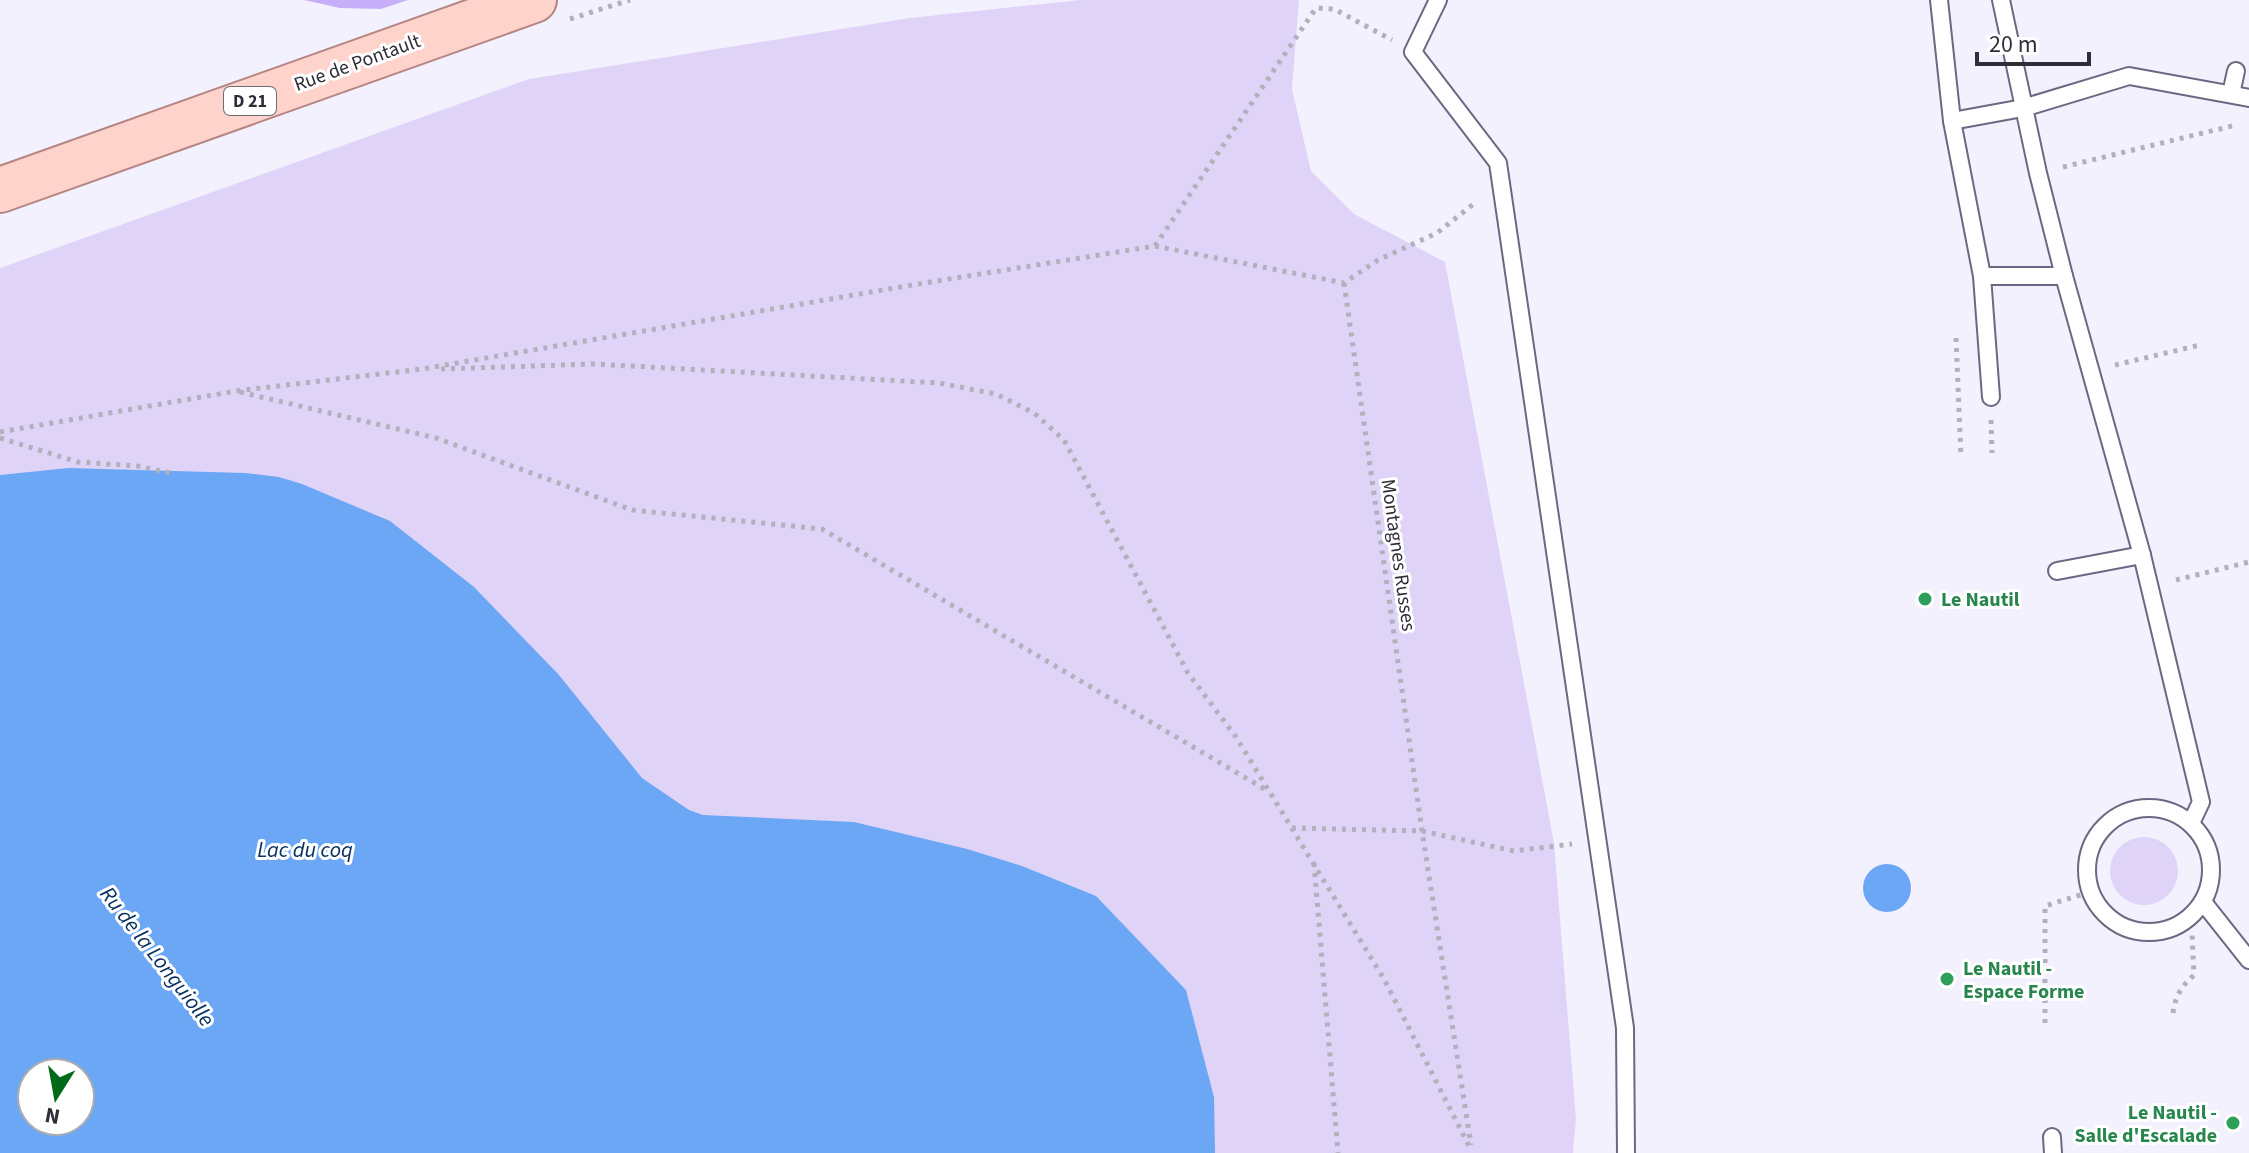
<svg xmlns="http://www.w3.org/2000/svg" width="2249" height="1153" viewBox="0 0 2249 1153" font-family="'Source Sans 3',sans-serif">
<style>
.green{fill:#dfd4f8;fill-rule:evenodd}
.forest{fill:#c6aff8}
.water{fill:#6ca7f5;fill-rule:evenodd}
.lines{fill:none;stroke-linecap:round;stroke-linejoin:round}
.service-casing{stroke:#6f6683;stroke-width:20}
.primary-casing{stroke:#b58582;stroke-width:48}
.path{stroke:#b3b0bd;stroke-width:5;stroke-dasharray:4 6;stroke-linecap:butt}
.service{stroke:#fff;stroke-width:16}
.primary{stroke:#fed3cc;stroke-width:44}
.leisure-dot{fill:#2e9e5b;stroke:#fff;stroke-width:3}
.labels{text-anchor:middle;stroke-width:6;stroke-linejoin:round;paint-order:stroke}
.shield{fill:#fff;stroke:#6e6c74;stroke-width:2}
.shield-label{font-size:18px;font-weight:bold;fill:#302d39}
.street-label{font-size:20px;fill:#302d39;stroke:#fff}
.leisure-label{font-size:20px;font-weight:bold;fill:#27864d;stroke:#fff;text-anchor:start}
.water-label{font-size:22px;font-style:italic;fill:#083161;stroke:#fff}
</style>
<rect width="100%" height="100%" fill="#f4f1fe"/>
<!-- green -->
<g class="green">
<path d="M 1080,0 L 1299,0 L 1292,89 L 1311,171 L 1354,214 L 1445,262 L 1554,843 L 1576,1119 L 1573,1153 L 0,1153 L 0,268 L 529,79 L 910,18 ZM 32,1073 L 80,1073 L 80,1121 L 32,1121 Z"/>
<circle cx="2144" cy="871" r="34"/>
</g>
<!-- forest -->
<path class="forest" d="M 304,0 L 408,0 L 381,9 L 340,8 Z"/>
<!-- water -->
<g class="water">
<path d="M 68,468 L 245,473 L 279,477 L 302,484 L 390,521 L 474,587 L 559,675 L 642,778 L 689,810 L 703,815 L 854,822 L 967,849 L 1022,866 L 1096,896 L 1186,990 L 1214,1097 L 1215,1153 L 0,1153 L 0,475 ZM 80,1073 L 80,1121 L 32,1121 L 32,1073 Z"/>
<circle cx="1887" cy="888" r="24"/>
</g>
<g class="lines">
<defs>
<g id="service">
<path d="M 1438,0 L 1413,52 L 1498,163 L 1625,1028 L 1626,1153"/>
<path d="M 1939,0 L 1952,121 L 1982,276 L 1991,397"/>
<path d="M 2001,0 L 2038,173 L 2064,276 L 2142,555 L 2201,802 L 2191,823"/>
<path d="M 2231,94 L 2236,71"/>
<path d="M 1952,121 L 2023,108 L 2129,76 L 2249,98"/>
<path d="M 1982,276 L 2064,276"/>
<path d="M 2057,571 L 2142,555"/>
<circle cx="2149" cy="870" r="62"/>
<path d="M 2203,902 L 2249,960"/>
<path d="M 2052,1137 L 2053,1153"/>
</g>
<path id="primary" d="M 0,190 L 534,0"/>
</defs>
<!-- service casing -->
<use href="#service" class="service-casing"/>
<!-- primary casing -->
<use href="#primary" class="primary-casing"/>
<!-- path -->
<g class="path">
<path d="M 570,19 L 630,0"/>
<path d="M 2063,167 L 2236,125"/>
<path d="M 1155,246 L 1316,8 L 1334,9 L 1392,40"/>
<path d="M 1344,283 L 1422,831 L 1471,1145"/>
<path d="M 1956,338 L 1961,457"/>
<path d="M 2115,365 L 2200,345"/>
<path d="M 441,369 L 594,364 L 939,383 L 996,394 L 1034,413 L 1064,440 L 1188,673 L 1236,737 L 1384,979 L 1471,1150"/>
<path d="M 240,392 L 436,438 L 632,510 L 822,529 L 1268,791"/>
<path d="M 1991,420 L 1992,453"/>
<path d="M 0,432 L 236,391 L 422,369 L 918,284 L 1155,246 L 1344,283 L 1378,260 L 1437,233 L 1476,202"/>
<path d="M 0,438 L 78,462 L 137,466 L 171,473"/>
<path d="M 2176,580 L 2249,562"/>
<path d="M 1292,828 L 1422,831 L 1514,851 L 1572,844"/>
<path d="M 1314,863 L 1338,1153"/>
<path d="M 2173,1013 C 2175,996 2182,986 2194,975 L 2192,934"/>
<path d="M 2045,1023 L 2045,906 L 2090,892"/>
</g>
<!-- service -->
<use href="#service" class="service"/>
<!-- primary -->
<use href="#primary" class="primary"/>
</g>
<!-- markers -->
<g class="leisure-dot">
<circle cx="1925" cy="599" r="8"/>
<circle cx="1947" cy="979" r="8"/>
<circle cx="2233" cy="1123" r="8"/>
</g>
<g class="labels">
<!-- shield labels -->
<rect class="shield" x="224" y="87" width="52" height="28" rx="6"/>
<g class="shield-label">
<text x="250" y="107">D 21</text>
</g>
<!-- street labels -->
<g class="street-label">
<text transform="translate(357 62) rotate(-20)" y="7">Rue de Pontault</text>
<text transform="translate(1399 555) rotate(82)" y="7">Montagnes Russes</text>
</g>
<!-- leisure labels -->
<g class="leisure-label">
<text x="1941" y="606">Le Nautil</text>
<text x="1963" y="975">Le Nautil -<tspan x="1963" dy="23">Espace Forme</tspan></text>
<text x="2217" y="1119" text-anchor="end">Le Nautil -<tspan x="2217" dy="23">Salle d'Escalade</tspan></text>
</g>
<!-- water labels -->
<g class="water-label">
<text x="305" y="857">Lac du coq</text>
<text transform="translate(158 956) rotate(52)" y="8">Ru de la Longuiolle</text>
</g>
</g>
<!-- north arrow -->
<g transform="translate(56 1097) rotate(191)"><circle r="38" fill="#ffffff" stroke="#acabb0" stroke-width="2"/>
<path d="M0-6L14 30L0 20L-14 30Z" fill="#006a19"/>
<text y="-12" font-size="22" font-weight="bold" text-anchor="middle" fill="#302d39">N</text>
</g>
<!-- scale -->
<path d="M1977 52v12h112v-12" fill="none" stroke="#302d39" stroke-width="4"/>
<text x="1989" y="52" font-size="24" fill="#302d39" stroke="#ffffff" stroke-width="6" paint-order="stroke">20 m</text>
</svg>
